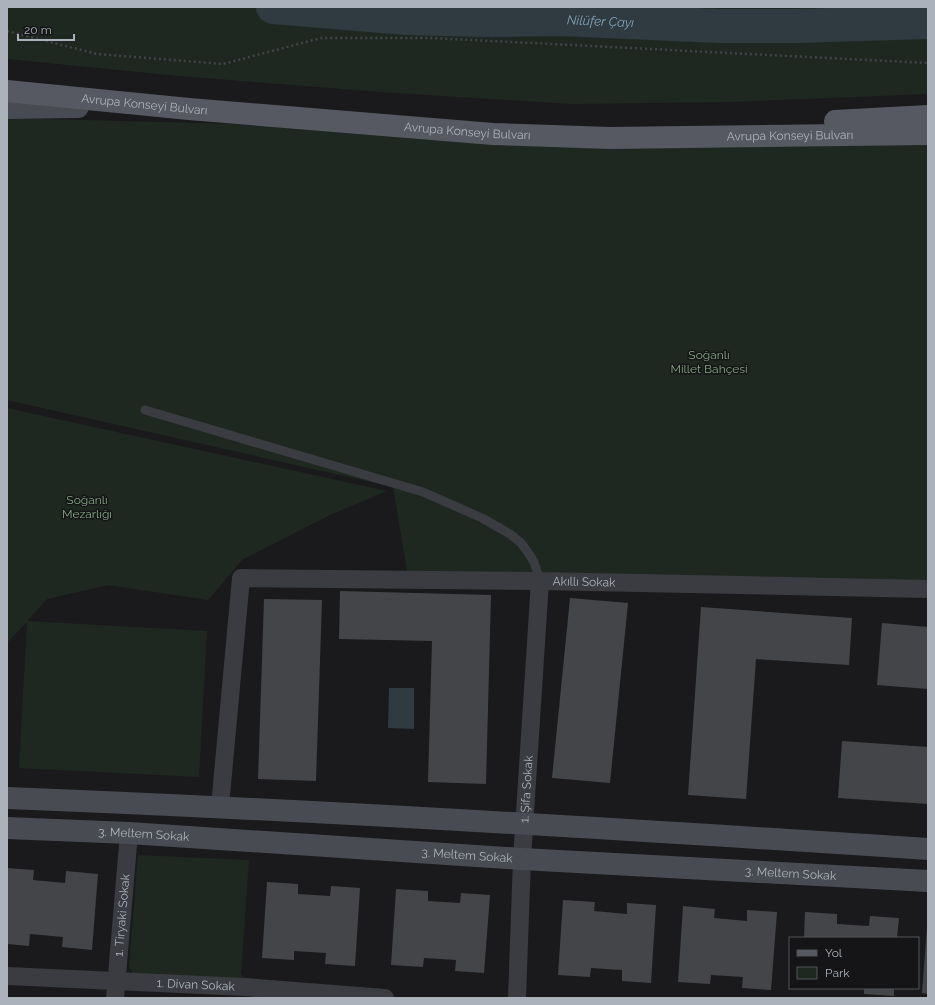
<svg xmlns="http://www.w3.org/2000/svg" width="935" height="1005" viewBox="0 0 935 1005" font-family="Raleway,sans-serif">
<style>
.green{fill:#1f2820}
.water{fill:#2f3a41}
.lines{fill:none;stroke-linecap:round;stroke-linejoin:round}
.river{stroke:#2f3a41;stroke-width:34}
.building{fill:#444549}
.path{stroke:#404349;stroke-width:2.5;stroke-dasharray:2 3;stroke-linecap:butt}
.lane{stroke:#3a3c41;stroke-width:9}
.street{stroke:#3a3c41;stroke-width:18}
.secondary{stroke:#484b52;stroke-width:22}
.primary{stroke:#565961;stroke-width:22}
.labels{text-anchor:middle;stroke-width:3;stroke-linejoin:round;paint-order:stroke}
.street-label{font-size:12px;fill:#acb2bc;stroke:#151517}
.park-label{font-size:12px;fill:#83a882;stroke:#151517}
.water-label{font-size:13px;font-style:italic;fill:#82a3b8;stroke:#151517}
</style>
<rect width="100%" height="100%" fill="#1a1a1c"/>
<!-- green -->
<g class="green">
<path d="M 7,7 L 928,7 L 928,94 L 732,102 L 572,104 L 394,93 L 179,76 L 7,59 Z"/>
<path d="M 7,118 L 928,142 L 928,590 L 407,571 L 393,487 L 7,400 Z"/>
<path d="M 7,408 L 387,491 L 330,515 L 242,560 L 208,600 L 108,585 L 47,599 L 27,621 L 207,631 L 199,777 L 19,768 L 27,622 L 7,643 Z"/>
<path d="M 138,855 L 249,860 L 241,974 L 247,980 L 133,974 L 129,966 Z"/>
</g>
<!-- water -->
<path class="water" d="M 389,688 L 414,688 L 414,729 L 388,728 Z"/>
<g class="lines">
<!-- river -->
<path class="river" id="s1" d="M 273,7 L 406,18 L 483,20 L 560,19 L 719,26 L 798,26 L 928,22"/>
</g>
<!-- building -->
<g class="building">
<path d="M 340,591 L 491,595 L 486,784 L 428,782 L 432,641 L 339,639 Z"/>
<path d="M 570,598 L 628,603 L 610,783 L 552,778 Z"/>
<path d="M 264,599 L 322,600 L 316,781 L 258,779 Z"/>
<path d="M 701,607 L 852,618 L 849,665 L 756,659 L 746,799 L 688,795 Z"/>
<path d="M 882,623 L 928,627 L 928,689 L 877,685 Z"/>
<path d="M 842,741 L 928,747 L 928,804 L 838,798 Z"/>
<path d="M 7,868 L 34,870 L 33,880 L 65,883 L 66,871 L 98,874 L 92,950 L 62,947 L 63,937 L 30,934 L 29,946 L 7,944 Z"/>
<path d="M 267,882 L 298,884 L 298,894 L 330,896 L 331,886 L 360,888 L 355,966 L 325,964 L 326,953 L 294,951 L 294,960 L 262,958 Z"/>
<path d="M 396,889 L 428,891 L 428,901 L 460,903 L 461,893 L 490,895 L 484,973 L 455,971 L 456,960 L 424,958 L 423,967 L 391,965 Z"/>
<path d="M 563,900 L 595,902 L 594,911 L 627,914 L 627,903 L 656,905 L 651,983 L 622,981 L 622,970 L 591,968 L 590,977 L 558,975 Z"/>
<path d="M 683,906 L 715,909 L 714,918 L 747,921 L 747,910 L 777,912 L 771,990 L 742,988 L 743,977 L 711,975 L 710,984 L 678,982 Z"/>
<path d="M 805,912 L 837,914 L 837,924 L 869,926 L 870,916 L 899,918 L 897,938 L 804,938 Z"/>
<path d="M 927,927 L 928,927 L 928,994 L 922,993 Z"/>
<path d="M 864,988 L 894,988 L 894,996 L 864,994 Z"/>
</g>
<g class="lines">
<!-- path -->
<path class="path" d="M 7,31 L 97,54 L 223,64 L 321,38 L 431,38 L 928,63"/>
<!-- lane -->
<path class="lane" d="M 145,410 L 423,492 L 482,518 L 510,534 L 521,543 L 529,554 L 534,562 L 540,581"/>
<!-- street -->
<g class="street">
<path id="s2" d="M 220,806 L 241,578 L 540,581 L 928,589"/>
<path id="s3" d="M 7,976 L 245,987 L 385,998"/>
<path id="s4" d="M 115,998 L 129,833"/>
<path id="s5" d="M 517,998 L 522,859 L 540,581"/>
</g>
<!-- secondary -->
<g class="secondary">
<path d="M 7,108 L 78,107"/>
<path d="M 7,798 C 314,810 621,829 928,849"/>
<path id="s6" d="M 7,828 L 129,833 L 522,859 L 928,881"/>
</g>
<!-- primary -->
<g class="primary">
<path id="s7" d="M 7,91 L 189,109 L 493,134 L 610,138 L 928,134"/>
<path d="M 835,121 L 928,116"/>
</g>
</g>
<g class="labels">
<!-- street labels -->
<g class="street-label">
<text dy="4" stroke="none"><textPath href="#s7" startOffset="138">Avrupa Konseyi Bulvarı</textPath></text>
<text dy="4" stroke="none"><textPath href="#s7" startOffset="462">Avrupa Konseyi Bulvarı</textPath></text>
<text dy="4" stroke="none"><textPath href="#s7" startOffset="785">Avrupa Konseyi Bulvarı</textPath></text>
<text dy="4" stroke="none"><textPath href="#s2" startOffset="572">Akıllı Sokak</textPath></text>
<text dy="4" stroke="none"><textPath href="#s5" startOffset="209">1. Şifa Sokak</textPath></text>
<text dy="4" stroke="none"><textPath href="#s6" startOffset="137">3. Meltem Sokak</textPath></text>
<text dy="4" stroke="none"><textPath href="#s6" startOffset="461">3. Meltem Sokak</textPath></text>
<text dy="4" stroke="none"><textPath href="#s6" startOffset="785">3. Meltem Sokak</textPath></text>
<text dy="4" stroke="none"><textPath href="#s4" startOffset="83">1. Tiryaki Sokak</textPath></text>
<text dy="4" stroke="none"><textPath href="#s3" startOffset="189">1. Divan Sokak</textPath></text>
</g>
<!-- park labels -->
<g class="park-label">
<text x="709" y="359">Soğanlı<tspan x="709" dy="14">Millet Bahçesi</tspan></text>
<text x="87" y="504">Soğanlı<tspan x="87" dy="14">Mezarlığı</tspan></text>
</g>
<!-- water labels -->
<g class="water-label">
<text dy="5" stroke="none"><textPath href="#s1" startOffset="328">Nilüfer Çayı</textPath></text>
</g>
</g>
<!-- border -->
<rect width="935" height="1005" fill="none" stroke="#acb2bc" stroke-width="16"/>
<!-- legend -->
<rect x="789" y="937" width="130" height="52" fill="#151517" stroke="#515459"/>
<rect x="797" y="950" width="20" height="6" fill="#565961" stroke="#515459"/>
<text x="825" y="957" font-size="12" fill="#acb2bc">Yol</text>
<rect x="797" y="967" width="20" height="12" fill="#1f2820" stroke="#515459"/>
<text x="825" y="977" font-size="12" fill="#acb2bc">Park</text>
<!-- scale -->
<path d="M18 34v6h56v-6" fill="none" stroke="#acb2bc" stroke-width="2"/>
<text x="24" y="34" font-size="12" fill="#acb2bc" stroke="#151517" stroke-width="3" paint-order="stroke">20 m</text>
</svg>
